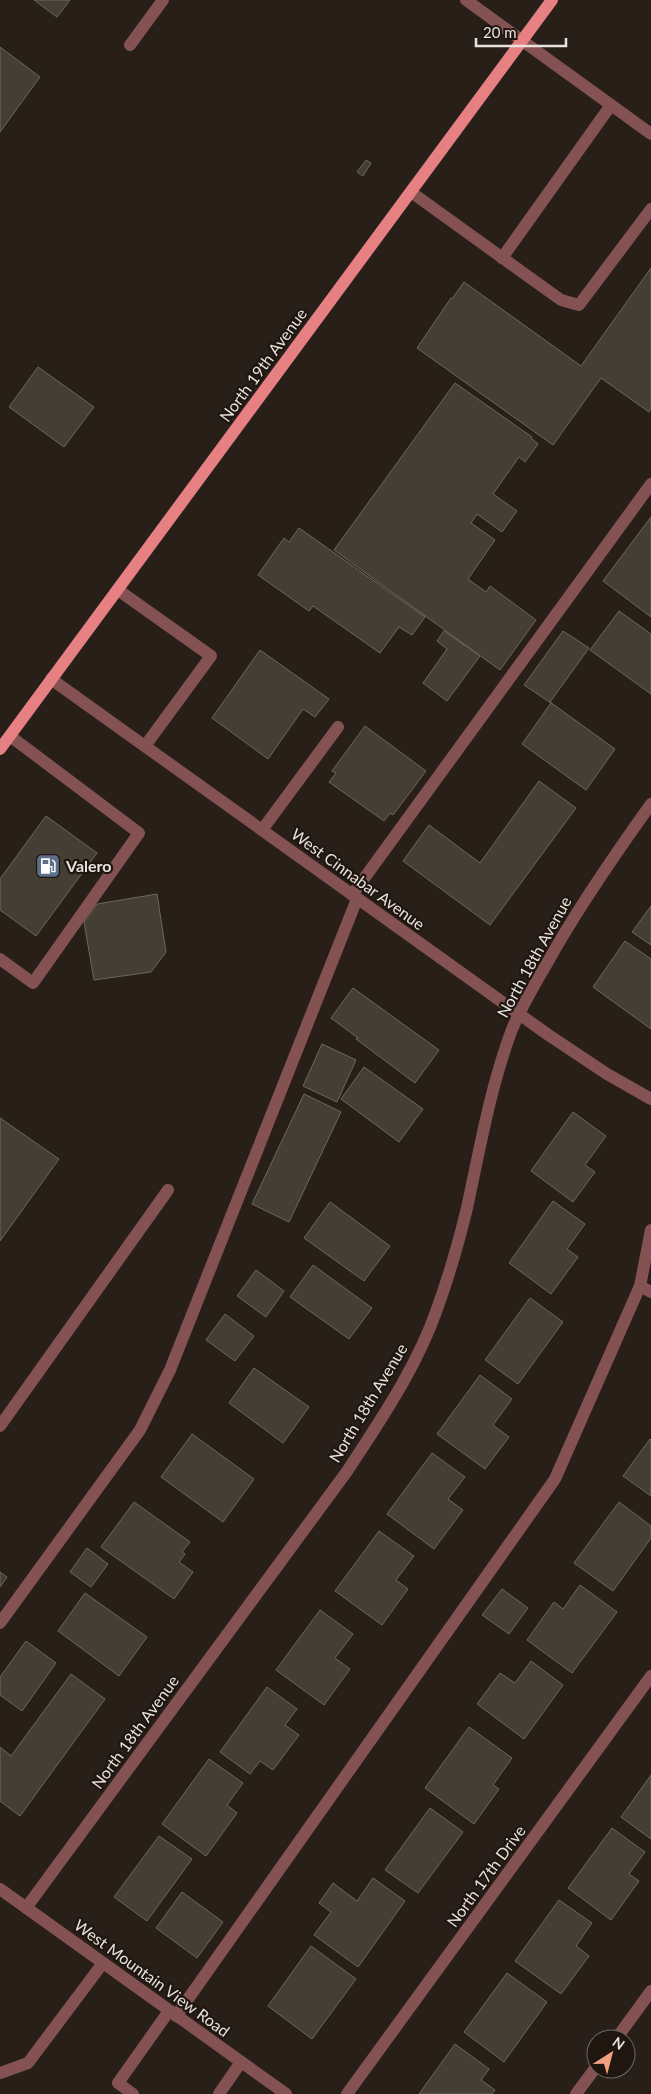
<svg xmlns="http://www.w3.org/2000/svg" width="651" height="2094" viewBox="0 0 651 2094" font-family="Lato,sans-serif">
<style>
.building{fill:#453e34;stroke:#6e675c}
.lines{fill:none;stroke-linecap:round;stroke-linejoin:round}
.service{stroke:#845252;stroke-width:12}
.minor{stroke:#845252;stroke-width:12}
.primary{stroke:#e78082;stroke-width:12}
.labels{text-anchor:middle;stroke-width:4.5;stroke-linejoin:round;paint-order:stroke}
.street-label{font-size:16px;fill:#e8e1dd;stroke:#1f1610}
.poi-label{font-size:16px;font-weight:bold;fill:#e8e1dd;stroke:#1f1610;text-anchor:start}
</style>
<rect width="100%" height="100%" fill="#291f19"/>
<!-- building -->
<g class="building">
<path d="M 34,0 L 70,0 L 57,17 Z"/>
<path d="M 0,47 L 40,77 L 0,132 Z"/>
<path d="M 366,160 L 371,163 L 363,176 L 357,172 Z"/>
<path d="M 651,268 L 651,408 L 649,412 L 601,378 L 553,445 L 417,348 L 451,298 L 452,299 L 464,282 L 581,366 Z"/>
<path d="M 38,367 L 94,407 L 64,447 L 9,407 Z"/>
<path d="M 455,383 L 532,437 L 531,438 L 538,444 L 525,462 L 519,457 L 493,494 L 517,511 L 502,532 L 477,514 L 471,523 L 495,540 L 468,579 L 486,592 L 490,586 L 536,620 L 500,670 L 334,550 Z"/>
<path d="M 651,517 L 651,617 L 603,581 Z"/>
<path d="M 299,528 L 425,617 L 412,635 L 399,627 L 380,653 L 313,606 L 309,611 L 258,575 L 284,538 L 289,542 Z"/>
<path d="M 619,611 L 651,634 L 651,694 L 590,650 Z"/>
<path d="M 444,631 L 480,656 L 447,701 L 423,683 L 447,649 L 437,641 Z"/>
<path d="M 563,631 L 589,648 L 550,702 L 615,749 L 586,790 L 522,744 L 551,703 L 524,685 Z"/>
<path d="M 260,650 L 329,699 L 315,717 L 303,709 L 268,759 L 212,718 Z"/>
<path d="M 365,726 L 426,771 L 393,815 L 390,813 L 384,821 L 329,782 L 336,773 L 332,771 Z"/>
<path d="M 539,781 L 576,808 L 490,925 L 403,861 L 429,825 L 480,863 Z"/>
<path d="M 46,816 L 97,853 L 36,936 L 0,910 L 0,879 Z"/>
<path d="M 157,894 L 166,952 L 151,972 L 94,980 L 84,922 L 97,904 Z"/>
<path d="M 651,906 L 651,945 L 632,932 Z"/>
<path d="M 625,941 L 651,959 L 651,1029 L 593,987 Z"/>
<path d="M 353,988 L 439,1050 L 415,1083 L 356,1039 L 358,1038 L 331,1018 Z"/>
<path d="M 322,1044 L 356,1060 L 337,1102 L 303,1086 Z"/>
<path d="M 364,1067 L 423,1109 L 399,1142 L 341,1099 Z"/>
<path d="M 304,1094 L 341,1112 L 289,1222 L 252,1204 Z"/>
<path d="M 573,1112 L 606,1136 L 585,1165 L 595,1172 L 573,1202 L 531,1171 Z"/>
<path d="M 0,1118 L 59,1159 L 0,1241 Z"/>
<path d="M 553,1201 L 585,1224 L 567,1249 L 578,1257 L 551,1294 L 509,1263 Z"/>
<path d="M 330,1202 L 390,1246 L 364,1281 L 304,1238 Z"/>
<path d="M 313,1265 L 372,1308 L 349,1339 L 290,1297 Z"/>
<path d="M 256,1270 L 284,1291 L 266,1317 L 237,1296 Z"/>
<path d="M 530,1298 L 563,1322 L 518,1384 L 485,1360 Z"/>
<path d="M 225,1314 L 254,1336 L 235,1361 L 206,1340 Z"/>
<path d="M 254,1368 L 309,1407 L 283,1443 L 229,1403 Z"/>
<path d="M 480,1375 L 512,1399 L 493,1425 L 509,1437 L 485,1469 L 437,1434 Z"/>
<path d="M 192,1434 L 254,1479 L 223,1522 L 161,1477 Z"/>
<path d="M 650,1439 L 651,1440 L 651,1496 L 623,1476 Z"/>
<path d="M 432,1453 L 465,1477 L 448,1499 L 463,1510 L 434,1549 L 387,1514 Z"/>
<path d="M 134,1502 L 190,1542 L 182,1552 L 185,1554 L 179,1562 L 193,1572 L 174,1599 L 101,1547 Z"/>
<path d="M 619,1502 L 651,1526 L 651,1538 L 613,1591 L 574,1563 Z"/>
<path d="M 379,1531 L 414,1556 L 396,1580 L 408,1589 L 382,1625 L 335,1591 Z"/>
<path d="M 87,1548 L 108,1564 L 91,1587 L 70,1572 Z"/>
<path d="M 0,1572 L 7,1577 L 0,1587 Z"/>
<path d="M 580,1585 L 617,1612 L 572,1673 L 527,1640 L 554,1602 L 563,1609 Z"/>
<path d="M 502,1589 L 528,1608 L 509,1634 L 482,1615 Z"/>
<path d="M 85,1593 L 147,1637 L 119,1676 L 58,1631 Z"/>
<path d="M 320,1610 L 353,1634 L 335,1658 L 350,1669 L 324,1705 L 276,1670 Z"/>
<path d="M 26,1641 L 56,1663 L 22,1711 L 0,1695 L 0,1677 Z"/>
<path d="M 531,1661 L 563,1685 L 524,1739 L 477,1704 L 500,1673 L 515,1683 Z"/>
<path d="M 71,1674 L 105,1699 L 20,1816 L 0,1801 L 0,1747 L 11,1756 Z"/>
<path d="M 267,1687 L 297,1709 L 285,1725 L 299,1735 L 273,1770 L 260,1761 L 250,1774 L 220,1752 Z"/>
<path d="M 469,1727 L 512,1758 L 493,1785 L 499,1789 L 474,1824 L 425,1788 Z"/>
<path d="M 209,1759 L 243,1783 L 227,1805 L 237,1813 L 206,1856 L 162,1824 Z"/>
<path d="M 651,1775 L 651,1839 L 621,1817 Z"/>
<path d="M 430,1808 L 463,1832 L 418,1893 L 385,1870 Z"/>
<path d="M 612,1828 L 645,1852 L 629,1874 L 639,1881 L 611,1920 L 568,1888 Z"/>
<path d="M 159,1836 L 192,1859 L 147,1921 L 114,1897 Z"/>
<path d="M 373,1878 L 405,1901 L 358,1967 L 314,1935 L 331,1912 L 319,1903 L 333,1883 L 357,1901 Z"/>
<path d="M 182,1892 L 223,1922 L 197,1958 L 156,1928 Z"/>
<path d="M 559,1900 L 592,1923 L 576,1946 L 589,1956 L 561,1994 L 515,1961 Z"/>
<path d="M 311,1946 L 356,1979 L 312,2039 L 268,2006 Z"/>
<path d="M 507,1973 L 547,2002 L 504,2062 L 464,2032 Z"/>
<path d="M 455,2044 L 489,2069 L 481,2080 L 495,2090 L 492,2094 L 419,2094 Z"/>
</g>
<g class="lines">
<!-- service -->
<g class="service">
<path d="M 130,45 L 163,0"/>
<path d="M 411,192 L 561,300 L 579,305 L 651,209"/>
<path d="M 502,258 L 611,105"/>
<path d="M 118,590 L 211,656 L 145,746"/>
<path d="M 262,830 L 338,727"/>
<path d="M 352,895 L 651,484"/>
<path d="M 0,959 L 33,983 L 139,833 L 10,736"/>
<path d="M 640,1286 L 651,1292"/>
<path d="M 0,1426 L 168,1190"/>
<path d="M 0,1623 L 140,1430 L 170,1370 L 357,899"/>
<path d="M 176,2016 L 555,1479 L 640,1286 L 651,1230"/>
<path d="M 616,2039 L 651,1991"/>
<path d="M 0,2073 L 28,2063 L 103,1963"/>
<path d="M 133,2094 L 118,2083 L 169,2011"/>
<path d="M 219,2094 L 241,2062"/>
<path d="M 576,2094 L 596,2067"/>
</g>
<!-- minor -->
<g class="minor">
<path d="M 466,0 L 651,134"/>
<path d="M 51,679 L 547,1034 L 607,1074 L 651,1099"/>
<path d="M 0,1889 L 286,2094"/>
<path d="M 26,1908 L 348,1470 C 381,1419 417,1367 437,1309 C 449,1276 459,1241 467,1208 C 480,1148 490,1089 511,1032 C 520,1009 533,987 546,965 C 577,909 613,857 651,804"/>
<path d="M 347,2094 L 651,1676"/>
</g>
<!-- primary -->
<path class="primary" d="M 0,749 L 552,0"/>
</g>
<!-- icons -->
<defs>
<symbol id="fuel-square" viewBox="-11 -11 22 22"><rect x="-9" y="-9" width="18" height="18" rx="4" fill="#5c6f8a" stroke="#1f1610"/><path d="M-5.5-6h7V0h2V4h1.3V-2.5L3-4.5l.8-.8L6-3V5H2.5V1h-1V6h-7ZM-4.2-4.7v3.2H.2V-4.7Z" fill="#fff"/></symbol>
</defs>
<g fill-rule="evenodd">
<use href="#fuel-square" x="34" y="852" width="28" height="28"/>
</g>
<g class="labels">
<!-- street labels -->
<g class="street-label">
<text transform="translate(263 365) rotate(-54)" y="6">North 19th Avenue</text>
<text transform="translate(358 879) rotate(36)" y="6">West Cinnabar Avenue</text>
<text transform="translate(534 957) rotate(-61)" y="6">North 18th Avenue</text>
<text transform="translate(368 1403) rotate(-59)" y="6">North 18th Avenue</text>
<text transform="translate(135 1732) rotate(-54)" y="6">North 18th Avenue</text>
<text transform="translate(486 1876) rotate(-54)" y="6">North 17th Drive</text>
<text transform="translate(152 1978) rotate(36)" y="6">West Mountain View Road</text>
</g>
<!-- poi labels -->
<g class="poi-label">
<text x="66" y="872">Valero</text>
</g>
</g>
<!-- north arrow -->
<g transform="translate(611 2054) rotate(36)"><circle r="24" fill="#1f1610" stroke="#6f6762"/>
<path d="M0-4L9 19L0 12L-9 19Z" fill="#f2a081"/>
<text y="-8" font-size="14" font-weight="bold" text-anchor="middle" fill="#e8e1dd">N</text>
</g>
<!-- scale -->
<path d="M476 38v8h90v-8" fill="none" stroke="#e8e1dd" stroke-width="2.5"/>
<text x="483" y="38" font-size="15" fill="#e8e1dd" stroke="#1f1610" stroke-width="4" paint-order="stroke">20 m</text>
</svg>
